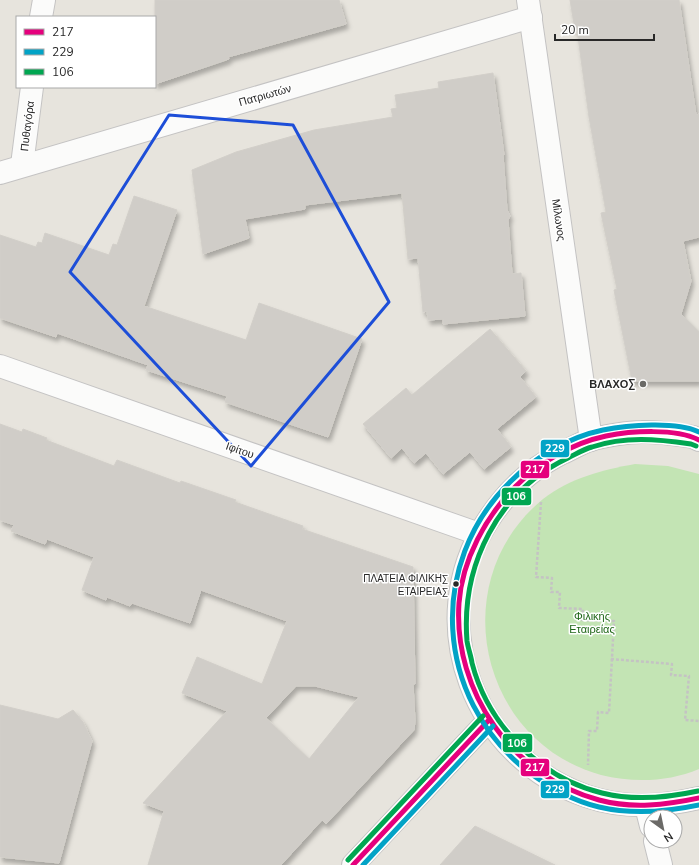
<svg xmlns="http://www.w3.org/2000/svg" width="699" height="865" viewBox="0 0 699 865" font-family="'Nunito Sans',sans-serif">
<style>
.park{fill:#c3e4b4}
.building{fill:#d0cdc8;stroke:#d2cfc9;fill-rule:evenodd;filter:url(#shadow)}
.lines{fill:none;stroke-linecap:round;stroke-linejoin:round}
.minor-casing{stroke:#c4c3c3;stroke-width:24}
.tertiary-casing{stroke:#c4c3c3;stroke-width:24}
.path{stroke:#c4c3c3;stroke-width:2.5;stroke-dasharray:3 2;stroke-linecap:butt}
.minor{stroke:#fbfbfa;stroke-width:22}
.tertiary{stroke:#fbfbfa;stroke-width:22}
.bus-1-casing{stroke:#fff;stroke-width:8}
.bus-2-casing{stroke:#fff;stroke-width:8}
.bus-3-casing{stroke:#fff;stroke-width:8}
.bus-1{stroke:#e5007d;stroke-width:5}
.bus-2{stroke:#02a3c6;stroke-width:5}
.bus-3{stroke:#00a651;stroke-width:5}
.marked{fill:none;stroke:#1d4ed8;stroke-width:3;stroke-linejoin:round}
.poi-dot{fill:#6b6a67;stroke:#fff;stroke-width:1.5}
.bus-dot{fill:#282828;stroke:#fff;stroke-width:1.5}
.labels{text-anchor:middle;stroke-width:3;stroke-linejoin:round;paint-order:stroke}
.bus-label{font-size:10px;fill:#282828;stroke:#fff;text-anchor:end}
.street-label{font-size:11px;fill:#282828;stroke:#fff}
.poi-label{font-size:11px;font-weight:bold;fill:#282828;stroke:#fff;text-anchor:end}
.park-label{font-size:11px;fill:#1f6617;stroke:#fff}
.line-badge{stroke:#fff;stroke-width:1.5}
.badge-label{font-size:11px;text-anchor:middle;font-weight:bold;fill:#fff}
</style>
<defs>
<filter id="shadow"><feDropShadow dx="2.5" dy="4.5" stdDeviation="2" flood-color="#0004"/></filter>
</defs>
<rect width="100%" height="100%" fill="#e7e4dd"/>
<!-- park -->
<path class="park" d="M 635,464 L 668,466 L 699,474 L 699,769 C 668,782 634,783 601,775 C 478,741 444,580 543,499 C 570,478 602,470 635,464 Z"/>
<!-- building -->
<g class="building">
<path d="M 155,0 L 339,0 L 346,24 L 228,57 L 229,59 L 155,84 Z"/>
<path d="M 570,0 L 679,0 L 696,115 L 699,114 L 699,237 L 683,241 L 691,281 L 681,314 L 699,332 L 699,381 L 632,381 L 614,290 L 617,289 L 601,213 L 606,212 L 589,117 L 577,30 L 575,30 Z"/>
<path d="M 493,73 L 504,155 L 503,155 L 507,210 L 510,216 L 508,220 L 512,274 L 521,273 L 525,316 L 443,324 L 443,319 L 428,320 L 427,311 L 423,312 L 418,258 L 408,259 L 402,193 L 305,205 L 305,209 L 245,219 L 249,238 L 203,254 L 192,170 L 236,152 L 314,130 L 393,117 L 391,109 L 397,108 L 395,95 L 439,88 L 438,82 Z"/>
<path d="M 134,196 L 177,210 L 144,306 L 246,340 L 259,303 L 362,339 L 328,437 L 225,402 L 227,396 L 146,370 L 148,365 L 57,333 L 56,337 L 0,318 L 0,235 L 36,247 L 38,242 L 42,243 L 45,233 L 109,255 L 113,244 L 117,245 Z"/>
<path d="M 490,329 L 526,371 L 520,377 L 536,397 L 497,429 L 511,447 L 484,469 L 470,452 L 443,474 L 426,453 L 414,463 L 402,448 L 391,458 L 363,424 L 406,388 L 412,395 Z"/>
<path d="M 0,424 L 22,432 L 23,429 L 47,438 L 46,440 L 114,466 L 117,460 L 180,483 L 181,481 L 236,500 L 235,502 L 303,526 L 302,529 L 413,567 L 415,684 L 413,684 L 415,721 L 414,730 L 326,824 L 322,820 L 281,865 L 148,865 L 164,811 L 143,803 L 227,711 L 182,693 L 197,657 L 262,684 L 287,621 L 201,590 L 190,623 L 132,603 L 130,606 L 107,597 L 106,600 L 82,590 L 94,557 L 47,539 L 45,544 L 11,531 L 14,525 L 0,520 ZM 296,686 L 315,686 L 359,697 L 309,759 L 266,718 Z"/>
<path d="M 0,705 L 58,719 L 73,710 L 83,722 L 92,741 L 59,863 L 0,857 Z"/>
<path d="M 475,826 L 555,865 L 440,865 Z"/>
</g>
<g class="lines">
<defs>
<g id="minor">
<path d="M 528,0 L 591,440"/>
<path d="M 41,17 L 44,0"/>
<path d="M 22,165 L 32,87"/>
<path d="M 0,173 L 531,17"/>
<path d="M 0,366 L 479,534"/>
<path d="M 646,806 L 651,826"/>
<path d="M 655,841 L 661,865"/>
</g>
<g id="tertiary">
<path d="M 699,440 L 693,437 C 677,435 658,431 642,432 C 628,432 604,436 590,440 C 581,443 571,449 562,453 C 530,469 506,492 487,522 C 422,624 474,757 586,796 C 623,809 662,807 699,798"/>
<path d="M 353,865 L 488,721"/>
</g>
</defs>
<!-- minor casing -->
<use href="#minor" class="minor-casing"/>
<!-- tertiary casing -->
<use href="#tertiary" class="tertiary-casing"/>
<!-- path -->
<g class="path">
<path d="M 541,502 L 536,577 L 552,578 L 551,592 L 560,592 L 559,608 L 583,609 L 582,620 L 614,621 L 609,713 L 598,712 L 597,731 L 589,731 L 588,765"/>
<path d="M 611,659 L 672,664 L 671,675 L 689,676 L 685,720 L 699,721"/>
</g>
<!-- minor -->
<use href="#minor" class="minor"/>
<!-- tertiary -->
<use href="#tertiary" class="tertiary"/>
<defs>
<g id="bus-1">
<path d="M 699,440 C 676,428 631,431 606,436 C 573,443 540,462 516,486 C 486,516 462,560 459,603 C 453,692 513,777 599,800 C 632,809 666,805 699,798"/>
<path d="M 353,865 L 488,721"/>
</g>
<g id="bus-2">
<path d="M 699,432 C 677,421 627,425 603,430 C 569,437 535,457 510,482 C 427,564 435,697 526,770 C 547,786 573,801 599,807 C 633,815 666,812 699,805"/>
<path d="M 363,865 L 493,726"/>
</g>
<g id="bus-3">
<path d="M 696,446 L 691,444 C 657,439 625,436 592,447 C 584,449 576,454 568,458 C 498,491 461,565 467,641 C 468,648 471,656 472,663 C 488,725 540,778 602,793 C 634,801 666,798 698,791"/>
<path d="M 348,860 L 483,716"/>
</g>
</defs>
<!-- bus-1 casing -->
<use href="#bus-1" class="bus-1-casing"/>
<!-- bus-2 casing -->
<use href="#bus-2" class="bus-2-casing"/>
<!-- bus-3 casing -->
<use href="#bus-3" class="bus-3-casing"/>
<!-- bus-1 -->
<use href="#bus-1" class="bus-1"/>
<!-- bus-2 -->
<use href="#bus-2" class="bus-2"/>
<!-- bus-3 -->
<use href="#bus-3" class="bus-3"/>
</g>
<!-- marked area -->
<path class="marked" d="M 169,115 L 293,125 L 389,302 L 251,466 L 70,272 Z"/>
<!-- markers -->
<circle class="poi-dot" cx="643" cy="384" r="4"/>
<circle class="bus-dot" cx="456" cy="584" r="3.5"/>
<g class="labels">
<!-- bus labels -->
<g class="bus-label">
<text x="448" y="582">ΠΛΑΤΕΙΑ ΦΙΛΙΚΗΣ<tspan x="448" dy="13">ΕΤΑΙΡΕΙΑΣ</tspan></text>
</g>
<!-- street labels -->
<g class="street-label">
<text transform="translate(265 95) rotate(-16)" y="4">Πατριωτών</text>
<text transform="translate(27 126) rotate(-83)" y="4">Πυθαγόρα</text>
<text transform="translate(559 220) rotate(82)" y="4">Μίλωνος</text>
<text transform="translate(240 450) rotate(19)" y="4">Ιφίτου</text>
</g>
<!-- poi labels -->
<g class="poi-label">
<text x="635" y="388">ΒΛΑΧΟΣ</text>
</g>
<!-- park labels -->
<g class="park-label">
<text x="592" y="620">Φιλικής<tspan x="592" dy="13">Εταιρείας</tspan></text>
</g>
</g>
<g class="line-badge">
<rect x="540" y="439" width="30" height="19" rx="4" fill="#02a3c6"/>
<rect x="520" y="460" width="30" height="19" rx="4" fill="#e5007d"/>
<rect x="501" y="487" width="31" height="19" rx="4" fill="#00a651"/>
<rect x="502" y="733" width="31" height="20" rx="4" fill="#00a651"/>
<rect x="520" y="758" width="30" height="19" rx="4" fill="#e5007d"/>
<rect x="540" y="780" width="30" height="19" rx="4" fill="#02a3c6"/>
</g>
<g class="badge-label">
<text x="555" y="452">229</text>
<text x="535" y="473">217</text>
<text x="516" y="500">106</text>
<text x="517" y="747">106</text>
<text x="535" y="771">217</text>
<text x="555" y="793">229</text>
</g>
<!-- legend -->
<rect x="16" y="16" width="140" height="72" fill="#ffffff" stroke="#a9a9a9"/>
<rect x="24" y="29" width="20" height="6" fill="#e5007d" stroke="#a9a9a9"/>
<text x="52" y="36" font-size="12" fill="#282828">217</text>
<rect x="24" y="49" width="20" height="6" fill="#02a3c6" stroke="#a9a9a9"/>
<text x="52" y="56" font-size="12" fill="#282828">229</text>
<rect x="24" y="69" width="20" height="6" fill="#00a651" stroke="#a9a9a9"/>
<text x="52" y="76" font-size="12" fill="#282828">106</text>
<!-- north arrow -->
<g transform="translate(663 829) rotate(147)"><circle r="19" fill="#ffffff" stroke="#a9a9a9"/>
<path d="M0-3L7 15L0 10L-7 15Z" fill="#6b6a67"/>
<text y="-6" font-size="11" font-weight="bold" text-anchor="middle" fill="#282828">N</text>
</g>
<!-- scale -->
<path d="M555 34v6h99v-6" fill="none" stroke="#282828" stroke-width="2"/>
<text x="561" y="34" font-size="12" fill="#282828" stroke="#ffffff" stroke-width="3" paint-order="stroke">20 m</text>
</svg>
